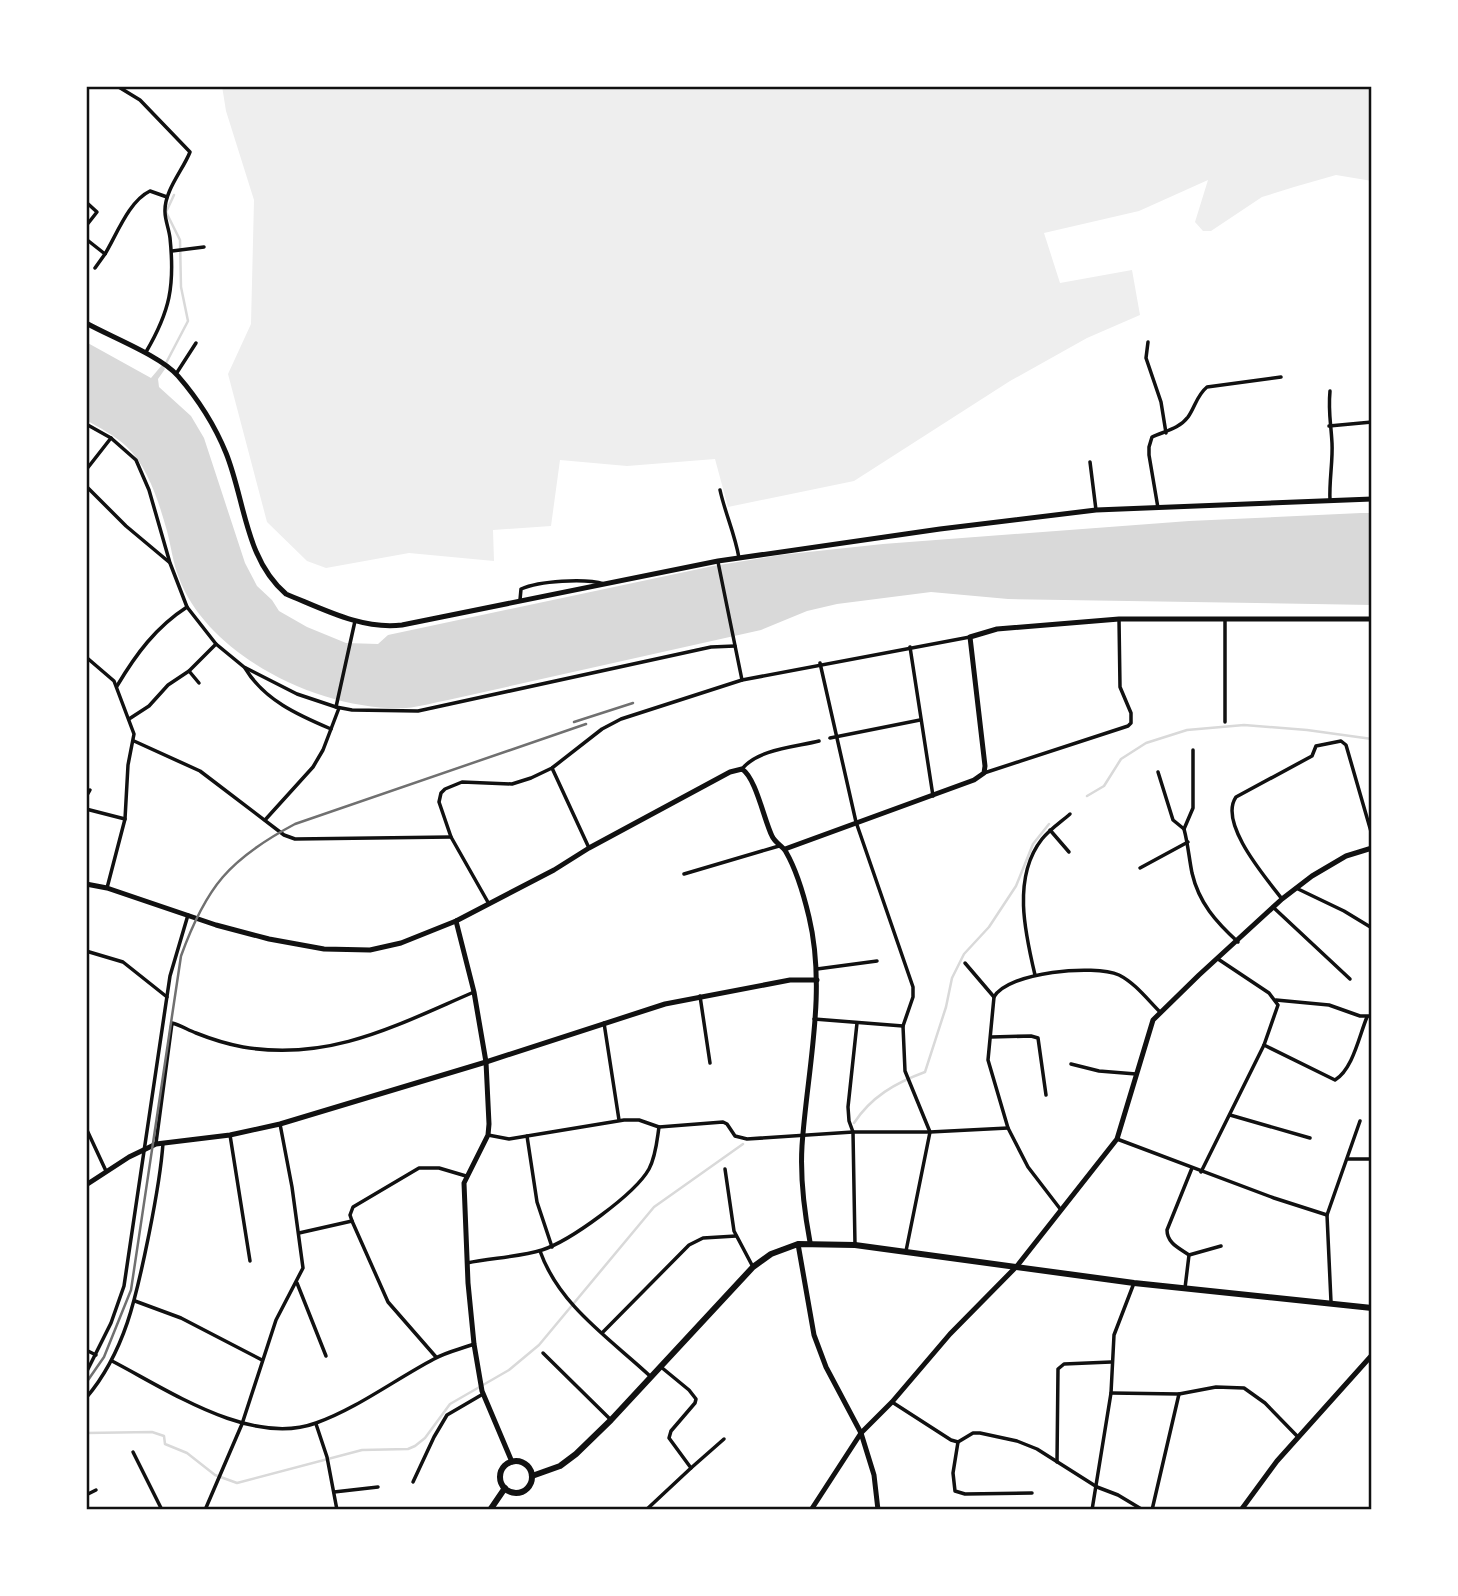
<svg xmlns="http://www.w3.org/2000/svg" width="1458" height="1596" viewBox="0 0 1458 1596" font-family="'Fira Sans',sans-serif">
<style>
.green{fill:#eee}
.water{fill:#d9d9d9}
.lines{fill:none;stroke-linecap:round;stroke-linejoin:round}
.stream{stroke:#d9d9d9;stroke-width:2.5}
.minor{stroke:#111;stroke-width:3.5}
.tertiary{stroke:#111;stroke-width:5}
.secondary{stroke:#111;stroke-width:5}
.primary{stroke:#111;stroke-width:6}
.rail{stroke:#707070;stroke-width:2.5}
.neatline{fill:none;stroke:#111;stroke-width:2.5}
</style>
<rect width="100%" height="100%" fill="#fff"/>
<!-- green -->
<path class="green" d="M 222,86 L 1372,86 L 1372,181 L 1336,175 L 1294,187 L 1262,197 L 1211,231 L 1203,231 L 1195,222 L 1208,180 L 1139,211 L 1044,233 L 1060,283 L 1132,270 L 1140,315 L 1087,338 L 1010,381 L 854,481 L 728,507 L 715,459 L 627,466 L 560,460 L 551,526 L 493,530 L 494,561 L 409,553 L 326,568 L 307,561 L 267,522 L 228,374 L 251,324 L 254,200 L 226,111 Z"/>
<!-- water -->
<path class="water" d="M 86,342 L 151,378 L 162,365 L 165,369 L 158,379 L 159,387 L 191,416 L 204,438 L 245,563 L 257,586 L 272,600 L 279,611 L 307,627 L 346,643 L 378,644 L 388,635 L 713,566 L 780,555 L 883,544 L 1189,521 L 1361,513 L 1372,513 L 1372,605 L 1008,599 L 931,592 L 837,604 L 807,611 L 761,630 L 448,700 C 435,702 420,707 406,708 C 324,712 209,658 179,578 C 173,563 171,546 167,531 C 159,503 148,466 126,446 C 114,435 100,428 86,420 Z"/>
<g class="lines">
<!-- stream -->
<g class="stream">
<path d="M 165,365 L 188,321 L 181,287 L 180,240 L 166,212 L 174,195"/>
<path d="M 1087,796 L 1104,786 L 1121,759 L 1146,743 L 1187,730 L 1244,725 L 1307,730 L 1372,739"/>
<path d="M 854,1123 C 871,1097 895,1083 925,1072 L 946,1007 L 952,978 L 964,954 L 989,927 L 1016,886 L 1033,844 L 1049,824"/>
<path d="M 86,1433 L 152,1432 L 164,1436 L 165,1444 L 187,1453 L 215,1475 L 237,1483 L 362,1450 L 408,1449 L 415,1446 L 425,1438 L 450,1404 L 509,1370 L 539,1345 L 654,1207 L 743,1144"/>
</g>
<!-- minor -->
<g class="minor">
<path d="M 117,86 L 140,100 L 190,152 C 183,170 164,191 165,212 C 165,220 169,229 170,238 C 175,286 170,311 146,352"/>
<path d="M 86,87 L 106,86"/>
<path d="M 86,202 L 97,212 L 86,226"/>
<path d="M 86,239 L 105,254 C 117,234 129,201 150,191 L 167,197"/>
<path d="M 172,251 L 204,247"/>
<path d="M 95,268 L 105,254"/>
<path d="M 1148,342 L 1146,358 L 1161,402 L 1166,433"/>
<path d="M 176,374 L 196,343"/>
<path d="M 86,424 L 111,438 L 136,460 L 149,490 L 170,563 L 187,607"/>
<path d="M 1329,426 L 1372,422"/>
<path d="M 1090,462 L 1096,510"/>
<path d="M 86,470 L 111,438"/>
<path d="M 86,486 L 126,526 L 169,562"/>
<path d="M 720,490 C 725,513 735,534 739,558"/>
<path d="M 1330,500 C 1329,481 1333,461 1332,443 C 1331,423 1328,412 1330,391"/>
<path d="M 1158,508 L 1149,455 L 1149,447 L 1152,437 C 1165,431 1179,429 1188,417 C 1195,407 1197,395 1207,387 L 1281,377"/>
<path d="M 718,562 L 742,680"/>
<path d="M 520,600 L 521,589 C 539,581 585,578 604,584"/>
<path d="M 910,647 L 933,796"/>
<path d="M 86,657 L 114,681 L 134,734 L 128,765 L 125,819 L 107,888"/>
<path d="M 820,663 L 856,822 L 913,987 L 913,997 L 903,1026 L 905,1071 L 930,1132 L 906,1251"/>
<path d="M 245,668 C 264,700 298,715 331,729"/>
<path d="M 189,671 L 199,683"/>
<path d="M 117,686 C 136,654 156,627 187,607 L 216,644 L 244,667 L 297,694 L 336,707 L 352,710 L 418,711 L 711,647 L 735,646"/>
<path d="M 336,707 L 355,621"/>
<path d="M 129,719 L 149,706 L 168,685 L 189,671 L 216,644"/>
<path d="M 1225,722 L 1225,620"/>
<path d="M 830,738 L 920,720"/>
<path d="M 134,741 L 200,771 L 284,835 L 295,839 L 451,837"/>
<path d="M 552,768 L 589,848"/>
<path d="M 742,769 C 758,749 795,747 819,741"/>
<path d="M 1158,772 L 1173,820 L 1184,829 C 1188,844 1189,858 1192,873 C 1199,903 1216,922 1238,942"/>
<path d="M 984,773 L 1128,726 L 1131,723 L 1131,713 L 1120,687 L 1119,619"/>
<path d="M 86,797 L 90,790"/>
<path d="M 86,809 L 125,819"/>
<path d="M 265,820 L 313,767 L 323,750 L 339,708"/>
<path d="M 1184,829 L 1193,808 L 1193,750"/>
<path d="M 1050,830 L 1069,852"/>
<path d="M 1140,868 L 1188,842"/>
<path d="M 684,874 L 779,846"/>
<path d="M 1296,888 L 1344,911 L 1372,928"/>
<path d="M 1282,899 C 1266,878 1218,823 1236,797 L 1312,756 L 1316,746 L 1341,741 L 1346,745 L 1372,835"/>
<path d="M 489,904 L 451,837 L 439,802 L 441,793 L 445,789 L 462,782 L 512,784 L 531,778 L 552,768 L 602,729 L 621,719 L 742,680 L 970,637"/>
<path d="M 1274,908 L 1350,979"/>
<path d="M 86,951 L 123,962 L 167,997"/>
<path d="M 965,963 L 994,997"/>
<path d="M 817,969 L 877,961"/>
<path d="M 1035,975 C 1025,933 1012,877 1042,839 C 1050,829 1061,822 1070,814"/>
<path d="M 700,996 L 710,1063"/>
<path d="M 1276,1000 L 1329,1005 L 1360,1016 L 1372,1016"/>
<path d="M 814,1019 L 903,1026"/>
<path d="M 604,1023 L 619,1120"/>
<path d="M 991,1037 L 1031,1036 L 1038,1038 L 1046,1095"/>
<path d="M 1264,1045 L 1335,1080 C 1353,1069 1359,1036 1367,1017"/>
<path d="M 1071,1064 L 1099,1071 L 1136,1074"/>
<path d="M 1230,1115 L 1310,1138"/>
<path d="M 86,1128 L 106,1171"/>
<path d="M 230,1135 L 250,1261"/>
<path d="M 488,1135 L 509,1139 L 624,1120 L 639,1120 L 659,1127 L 723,1122 L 727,1124 L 735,1136 L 747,1139 L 853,1132 L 930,1132 L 1008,1128"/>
<path d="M 527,1136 L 537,1202 L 552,1247"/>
<path d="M 1117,1139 L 1274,1198 L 1327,1215"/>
<path d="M 156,1143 L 172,1023 C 180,1025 188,1030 196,1033 C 211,1039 227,1044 243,1047 C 330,1062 397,1025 474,992"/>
<path d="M 1348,1159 L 1372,1159"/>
<path d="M 725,1169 L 734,1231 L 753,1267"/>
<path d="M 1201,1172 L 1264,1045 L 1278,1005 L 1269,993 L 1218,959"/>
<path d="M 1061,1210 L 1028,1167 L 1008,1128 L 988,1060 L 994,997 C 1008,972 1094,964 1119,975 C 1135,983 1147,999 1160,1012"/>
<path d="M 299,1233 L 352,1221"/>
<path d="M 855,1245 L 853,1132 L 849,1121 L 848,1107 L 857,1023"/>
<path d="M 540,1251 C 559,1305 609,1338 650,1376"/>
<path d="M 1189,1255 C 1179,1248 1167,1243 1167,1230 L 1192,1168"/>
<path d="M 467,1263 C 492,1258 519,1257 542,1250 C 570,1241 635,1194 649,1169 C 656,1156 657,1140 659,1127"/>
<path d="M 297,1283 L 326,1356"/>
<path d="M 1185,1288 L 1189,1255 L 1221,1246"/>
<path d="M 135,1301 L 181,1318 L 262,1360"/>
<path d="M 1331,1302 L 1327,1215 L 1360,1121"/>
<path d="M 603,1332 L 689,1245 L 703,1238 L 736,1236"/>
<path d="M 86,1350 L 96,1355"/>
<path d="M 543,1353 L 611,1420"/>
<path d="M 436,1357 L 388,1302 L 352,1221 L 350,1215 L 353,1207 L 419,1168 L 439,1168 L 466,1176"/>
<path d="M 112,1361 C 168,1390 251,1447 316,1423 C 356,1409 396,1379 434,1359 C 446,1352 461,1349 474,1344"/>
<path d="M 86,1373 L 111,1323 L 124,1286 L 170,976 L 188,915"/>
<path d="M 1111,1393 L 1179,1394 L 1216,1387 L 1244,1388 L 1265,1403 L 1298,1437"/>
<path d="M 86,1398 C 126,1351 137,1293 149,1234 C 155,1204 161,1173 163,1143"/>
<path d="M 892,1402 L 951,1440 L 958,1442 L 973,1433 L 980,1433 L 1017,1441 L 1037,1449 L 1097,1487 L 1118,1495 L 1143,1510"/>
<path d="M 316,1424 L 327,1457 L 337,1510"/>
<path d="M 958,1442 L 953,1473 L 955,1491 L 965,1494 L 1032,1493"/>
<path d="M 133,1452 L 162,1510"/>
<path d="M 1057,1462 L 1058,1369 L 1064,1364 L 1111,1362"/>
<path d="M 691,1468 L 724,1439"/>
<path d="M 413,1482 L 434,1437 L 447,1415 L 483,1394"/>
<path d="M 334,1492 L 378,1487"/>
<path d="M 86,1495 L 96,1490"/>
<path d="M 205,1510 L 242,1424 L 276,1320 L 303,1268 L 292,1187 L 280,1124"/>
<path d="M 646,1510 L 691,1468 L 669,1438 L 671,1431 L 695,1403 L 696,1399 L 689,1390 L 661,1367"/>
<path d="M 1092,1510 L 1111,1393 L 1114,1335 L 1134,1283"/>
<path d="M 1152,1510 L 1179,1394"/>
</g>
<!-- tertiary -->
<g class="tertiary">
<path d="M 86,323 C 111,337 161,356 178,376 C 198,399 215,426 226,453 C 245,500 245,559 286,594 C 323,609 362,630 402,625 L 718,561 L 940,529 L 1096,510 L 1372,499"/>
<path d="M 86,1185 L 129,1157 L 156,1144 L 230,1135 L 280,1124 L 486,1062 L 665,1004 L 790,980 L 817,980"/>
<path d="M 811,1510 L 861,1433 L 892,1402 L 950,1334 L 1017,1266 L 1117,1139 L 1153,1020 L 1199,975 L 1282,899 L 1312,876 L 1346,856 L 1372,848"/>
<path d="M 1241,1510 L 1277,1461 L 1372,1355"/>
</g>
<!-- secondary -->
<g class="secondary">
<path d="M 785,849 L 974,780 L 984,773 L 985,766 L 970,637 L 997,629 L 1119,619 L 1372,619"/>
<path d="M 86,884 L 107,888 L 216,925 L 269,939 L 324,949 L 370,950 L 401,943 L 456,921 L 554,870 L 589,848 L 730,772 L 742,769 C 756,778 764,820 772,836 C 775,843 783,846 786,852 C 797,871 804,896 809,917 C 827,992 807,1071 802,1146 C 800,1179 804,1210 810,1242"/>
<path d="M 456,921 L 474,992 L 486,1062 L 489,1124 L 488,1135 L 464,1183 L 468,1283 L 474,1344 L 482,1391 L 512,1462"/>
<path d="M 798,1244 L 814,1335 L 826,1367 L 861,1433 L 874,1475 L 878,1510"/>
</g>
<!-- primary -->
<g class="primary">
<circle cx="516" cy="1477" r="16"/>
<path d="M 532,1476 L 560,1466 L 576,1454 L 611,1420 L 753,1267 L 771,1254 L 798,1244 L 855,1245 L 1134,1283 L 1372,1308"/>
<path d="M 490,1510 L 505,1488"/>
</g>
<!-- rail -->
<g class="rail">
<path d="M 574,722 L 633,703"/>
<path d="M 86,1383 L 104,1357 L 131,1290 L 181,956 C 206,887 229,859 295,824 L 586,724"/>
</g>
</g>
<!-- border -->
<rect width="1458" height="1596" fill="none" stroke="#ffffff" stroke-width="175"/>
<rect x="88" y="88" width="1282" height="1420" class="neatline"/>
</svg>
